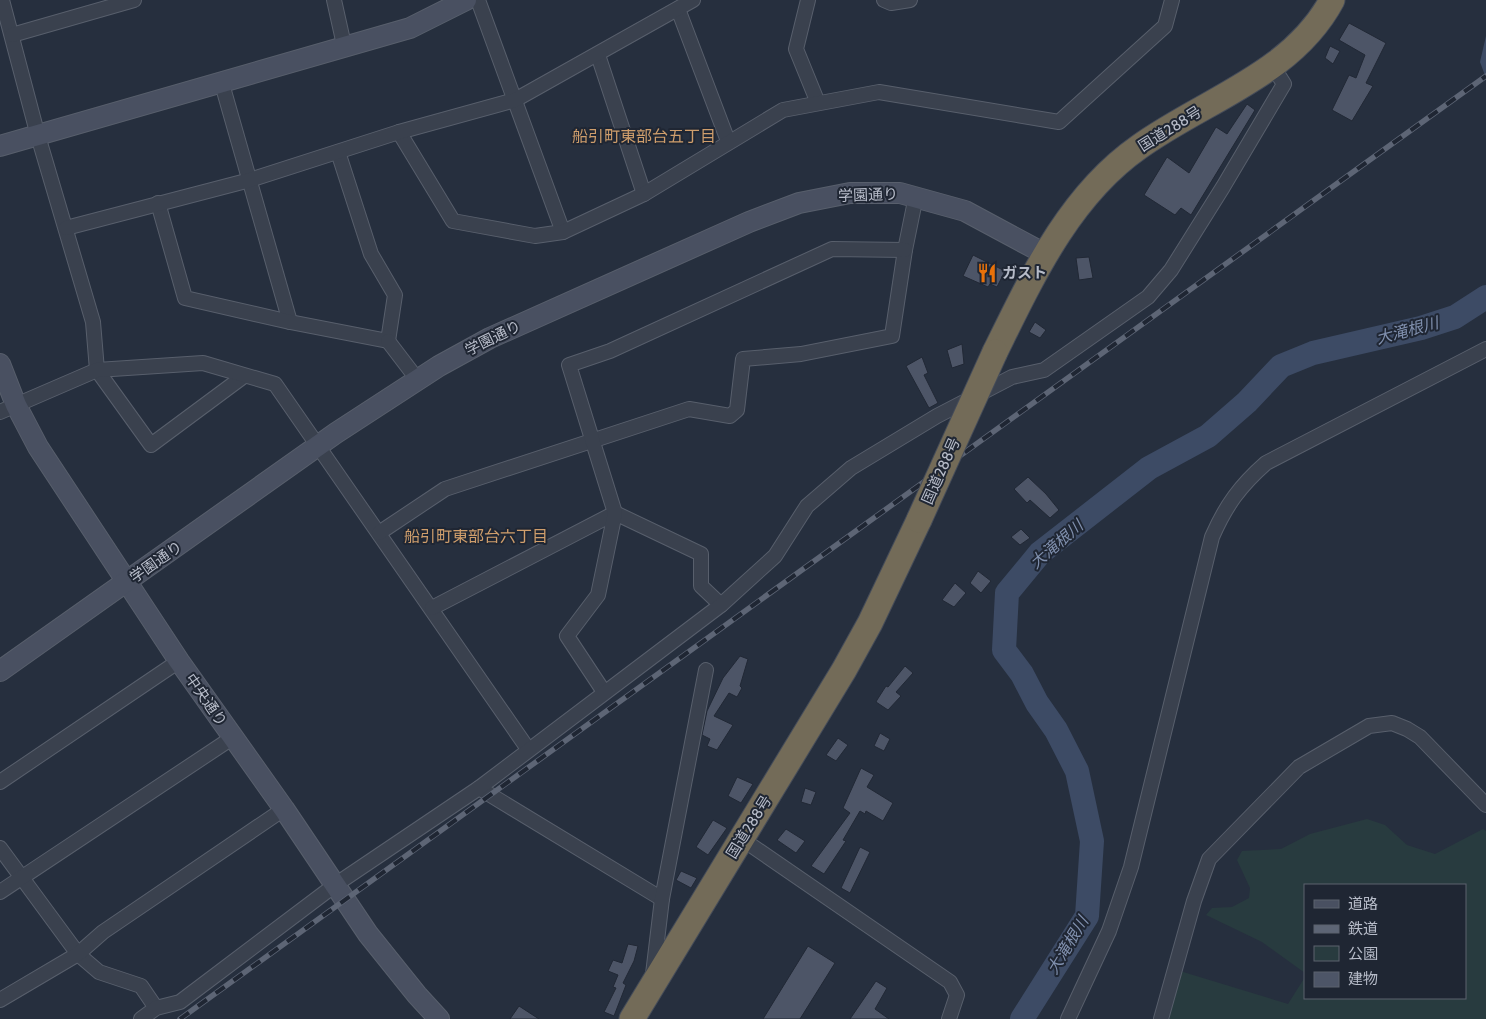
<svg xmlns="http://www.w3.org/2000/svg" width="1486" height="1019" viewBox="0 0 1486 1019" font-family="Cabin,'Noto Sans JP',sans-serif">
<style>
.green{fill:#283b3f}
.water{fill:#3d4b65}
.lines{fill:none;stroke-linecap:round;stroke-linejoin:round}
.river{stroke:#3d4b65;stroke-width:24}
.building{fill:#4d5567;stroke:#212835}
.street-casing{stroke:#585f6c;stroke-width:16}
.secondary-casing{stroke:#585f6c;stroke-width:22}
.highway-casing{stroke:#454c59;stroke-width:27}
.street{stroke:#3a414e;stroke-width:14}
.secondary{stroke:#495061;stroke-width:20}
.highway{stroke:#736b58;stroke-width:25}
.rail-casing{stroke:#5d6575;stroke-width:5.5}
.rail{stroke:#1f2633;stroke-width:4;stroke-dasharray:11;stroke-linecap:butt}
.highway-bridge-casing{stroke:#454c59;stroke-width:27;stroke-linecap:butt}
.highway-bridge{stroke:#736b58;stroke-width:25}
.labels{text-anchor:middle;stroke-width:4;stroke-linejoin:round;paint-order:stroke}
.street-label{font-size:15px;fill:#b7bcc9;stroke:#1f2633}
.poi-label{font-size:15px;font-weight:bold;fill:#b7bcc9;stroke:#1f2633;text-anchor:start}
.neighbourhood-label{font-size:16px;fill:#cf9e6c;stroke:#1f2633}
.water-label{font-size:16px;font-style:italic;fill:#8090ae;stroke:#1f2633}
</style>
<rect width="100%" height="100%" fill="#262f3e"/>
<!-- green -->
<path class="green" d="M 1367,819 L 1385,825 L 1407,845 L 1435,854 L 1483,829 L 1486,831 L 1486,1019 L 1157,1019 L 1170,968 L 1288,1004 L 1305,977 L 1305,998 L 1465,998 L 1465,885 L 1305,885 L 1305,973 L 1262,942 L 1206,915 L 1212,908 L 1232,907 L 1249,898 L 1250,888 L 1237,860 L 1242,851 L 1281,849 L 1310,834 Z"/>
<!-- water -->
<path class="water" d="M 1486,36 L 1486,78 L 1480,62 Z"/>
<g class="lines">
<!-- river -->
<path class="river" d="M 1022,1019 L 1087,916 L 1092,841 L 1077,771 L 1056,730 L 1037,703 L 1022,674 L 1004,650 L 1007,593 L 1040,553 L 1149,468 L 1208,436 L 1247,402 L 1281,366 L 1313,353 L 1421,328 L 1455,317 L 1486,297"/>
</g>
<!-- building -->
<g class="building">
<path d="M 1349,23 L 1386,43 L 1366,83 L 1373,86 L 1352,121 L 1332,110 L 1349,75 L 1356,78 L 1365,55 L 1339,40 Z"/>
<path d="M 1330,46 L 1340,51 L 1333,64 L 1325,58 Z"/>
<path d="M 1247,104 L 1255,110 L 1191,215 L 1181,208 L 1175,215 L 1144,195 L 1167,157 L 1189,173 L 1216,127 L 1227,134 Z"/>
<path d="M 973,255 L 1005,271 L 997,287 L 990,284 L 988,287 L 963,276 Z"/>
<path d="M 1089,257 L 1093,278 L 1079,280 L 1076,258 Z"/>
<path d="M 1035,322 L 1046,330 L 1040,338 L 1029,332 Z"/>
<path d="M 962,344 L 964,364 L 952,368 L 947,350 Z"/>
<path d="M 922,357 L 928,373 L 924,375 L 938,403 L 929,408 L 906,366 Z"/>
<path d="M 1028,477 L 1046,494 L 1059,510 L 1050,518 L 1030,500 L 1027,503 L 1014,489 Z"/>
<path d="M 1021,529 L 1030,538 L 1020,545 L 1011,537 Z"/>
<path d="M 978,571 L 991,581 L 981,593 L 970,583 Z"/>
<path d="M 955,583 L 966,593 L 954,607 L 942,600 Z"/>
<path d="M 740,656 L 748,659 L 740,686 L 742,688 L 737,697 L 729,693 L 714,716 L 733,725 L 717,750 L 707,746 L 710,739 L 702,735 L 707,711 L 723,678 Z"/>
<path d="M 905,666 L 913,673 L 896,692 L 901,696 L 888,710 L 876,702 L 877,700 L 886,686 L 888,687 Z"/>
<path d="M 880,733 L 890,739 L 884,751 L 874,746 Z"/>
<path d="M 838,738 L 848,745 L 836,761 L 826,755 Z"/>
<path d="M 861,768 L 874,775 L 867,787 L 893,803 L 883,821 L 866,811 L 865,814 L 860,811 L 843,840 L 846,841 L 824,874 L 811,866 L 850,813 L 843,808 Z"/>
<path d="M 737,777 L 753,784 L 741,803 L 728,796 Z"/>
<path d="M 805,788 L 816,792 L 811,805 L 801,802 Z"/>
<path d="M 713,820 L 727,828 L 708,855 L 696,847 Z"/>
<path d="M 786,829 L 805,841 L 796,853 L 777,840 Z"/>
<path d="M 860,847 L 870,852 L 850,893 L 841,888 Z"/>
<path d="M 681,871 L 697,878 L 691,888 L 676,880 Z"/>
<path d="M 628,944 L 638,946 L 634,961 L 623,983 L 626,985 L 614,1016 L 604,1012 L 616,988 L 613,987 L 618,975 L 608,971 L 613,960 L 622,963 Z"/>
<path d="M 808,946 L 835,963 L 800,1019 L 763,1019 Z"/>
<path d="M 876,981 L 887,988 L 875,1009 L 889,1019 L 850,1019 Z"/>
<path d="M 519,1006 L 539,1019 L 510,1019 Z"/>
</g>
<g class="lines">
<defs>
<g id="street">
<path d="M 2,0 L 38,136 L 93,322 L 97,370 L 151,445 L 244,376"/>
<path d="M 334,0 L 344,45"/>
<path d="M 478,0 L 563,232"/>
<path d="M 808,0 L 796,49 L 818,103"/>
<path d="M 884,0 L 891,3 L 910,0"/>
<path d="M 678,9 L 728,141"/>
<path d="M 12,35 L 134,0"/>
<path d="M 598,55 L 644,194"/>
<path d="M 222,84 L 290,322"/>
<path d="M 399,132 L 453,221 L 535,236 L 563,232 L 644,194 L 783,110 L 879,92 L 1059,122 L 1165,26 L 1172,0"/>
<path d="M 158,203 L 185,298 L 290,322 L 388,341 L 395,295 L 371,254 L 338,152"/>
<path d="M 66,228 L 250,180 L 399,132 L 515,100 L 693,0"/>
<path d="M 388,341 L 417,379"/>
<path d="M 0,412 L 97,370 L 203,363 L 275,384 L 528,749"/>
<path d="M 615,513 L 701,554 L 701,586 L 721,605"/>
<path d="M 379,533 L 445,489 L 689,409 L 730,416 L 737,410 L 743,359 L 801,354 L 892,336 L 905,250 L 916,196"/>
<path d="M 432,608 L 615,513"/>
<path d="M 604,692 L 567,636 L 598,595 L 615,513 L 569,365 L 610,351 L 832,249 L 905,250"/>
<path d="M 0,782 L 179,661"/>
<path d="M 479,788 L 662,899"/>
<path d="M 742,839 L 950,982 L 957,995 L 949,1019"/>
<path d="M 0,848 L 78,954 L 99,972 L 141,986 L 156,1008"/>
<path d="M 0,892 L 232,738"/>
<path d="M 653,974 L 662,899 L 706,670"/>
<path d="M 0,1000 L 78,954 L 103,932 L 284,809"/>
<path d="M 141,1019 L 156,1008 L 180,1002 L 335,885 L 479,788 L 721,605 L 775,556 L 807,506 L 851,468 L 937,416 L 1012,377 L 1044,370 L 1148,297 L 1171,270 L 1223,187 L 1284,84 L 1272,65"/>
<path d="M 1068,1019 L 1109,931 L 1131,867 L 1212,537 C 1226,505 1240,486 1266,463 L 1486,349"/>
<path d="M 1161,1019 L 1194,901 L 1209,859 L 1299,767 L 1369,726 L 1392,723 L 1407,729 L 1420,737 L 1486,805"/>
</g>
<g id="secondary">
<path d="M 0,146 L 410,28 L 466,0"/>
<path d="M 0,364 L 16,405 L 38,447 L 179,661 L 284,809 L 368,934 L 417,995 L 439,1019"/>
<path d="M 0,671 L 336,433 L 439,366 L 490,338 L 749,222 L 799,203 L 850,193 L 900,193 L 965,211 L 1045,254"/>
</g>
<g id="highway">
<path d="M 995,352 C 1032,277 1069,196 1139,147 C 1204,100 1292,75 1332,0"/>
<path d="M 632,1019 L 844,670 L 870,623 L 919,520"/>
</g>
</defs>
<!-- street casing -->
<use href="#street" class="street-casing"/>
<!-- secondary casing -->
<use href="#secondary" class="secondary-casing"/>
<!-- highway casing -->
<use href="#highway" class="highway-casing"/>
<!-- street -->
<use href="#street" class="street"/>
<!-- secondary -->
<use href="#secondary" class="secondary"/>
<!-- highway -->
<use href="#highway" class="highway"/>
<defs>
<path id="rail" d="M 180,1019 L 1486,76"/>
</defs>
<!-- rail casing -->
<use href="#rail" class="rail-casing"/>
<!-- rail -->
<use href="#rail" class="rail"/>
<defs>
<path id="highway-bridge" d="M 919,520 L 995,352"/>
</defs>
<!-- highway-bridge casing -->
<use href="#highway-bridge" class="highway-bridge-casing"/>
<!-- highway-bridge -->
<use href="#highway-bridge" class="highway-bridge"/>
</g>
<!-- icons -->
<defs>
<symbol id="restaurant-bare" viewBox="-9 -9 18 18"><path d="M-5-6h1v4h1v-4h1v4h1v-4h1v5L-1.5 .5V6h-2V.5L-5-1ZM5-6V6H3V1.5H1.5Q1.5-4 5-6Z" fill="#e8710a" stroke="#1f2633" stroke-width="2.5" paint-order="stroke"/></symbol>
</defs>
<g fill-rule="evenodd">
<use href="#restaurant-bare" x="973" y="259" width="28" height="28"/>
</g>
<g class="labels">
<!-- street labels -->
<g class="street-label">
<text transform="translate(1170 129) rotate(-32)" y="5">国道288号</text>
<text transform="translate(868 195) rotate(-2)" y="5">学園通り</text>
<text transform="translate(493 338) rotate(-26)" y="5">学園通り</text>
<text transform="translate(941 471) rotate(-66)" y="5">国道288号</text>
<text transform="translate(156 562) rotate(-35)" y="5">学園通り</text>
<text transform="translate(206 700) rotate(55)" y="5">中央通り</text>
<text transform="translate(749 827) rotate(-58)" y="5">国道288号</text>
</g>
<!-- poi labels -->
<g class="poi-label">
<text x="1002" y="278">ガスト</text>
</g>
<!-- neighbourhood labels -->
<g class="neighbourhood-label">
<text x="644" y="142">船引町東部台五丁目</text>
<text x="476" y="542">船引町東部台六丁目</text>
</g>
<!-- water labels -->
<g class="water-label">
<text transform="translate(1407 330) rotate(-15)" y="6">大滝根川</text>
<text transform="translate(1056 544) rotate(-41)" y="6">大滝根川</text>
<text transform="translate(1067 945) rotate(-59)" y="6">大滝根川</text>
</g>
</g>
<!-- legend -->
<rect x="1304" y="884" width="162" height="115" fill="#1f2633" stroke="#5c626f"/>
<rect x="1314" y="900" width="25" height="8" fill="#495061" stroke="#5c626f"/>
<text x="1348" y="909" font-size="15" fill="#b7bcc9">道路</text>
<rect x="1314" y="925" width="25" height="8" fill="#5d6575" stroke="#5c626f"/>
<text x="1348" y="934" font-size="15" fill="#b7bcc9">鉄道</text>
<rect x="1314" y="946" width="25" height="15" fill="#283b3f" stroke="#5c626f"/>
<text x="1348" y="959" font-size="15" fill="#b7bcc9">公園</text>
<rect x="1314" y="972" width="25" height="15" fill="#4d5567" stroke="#5c626f"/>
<text x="1348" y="984" font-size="15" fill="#b7bcc9">建物</text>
</svg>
